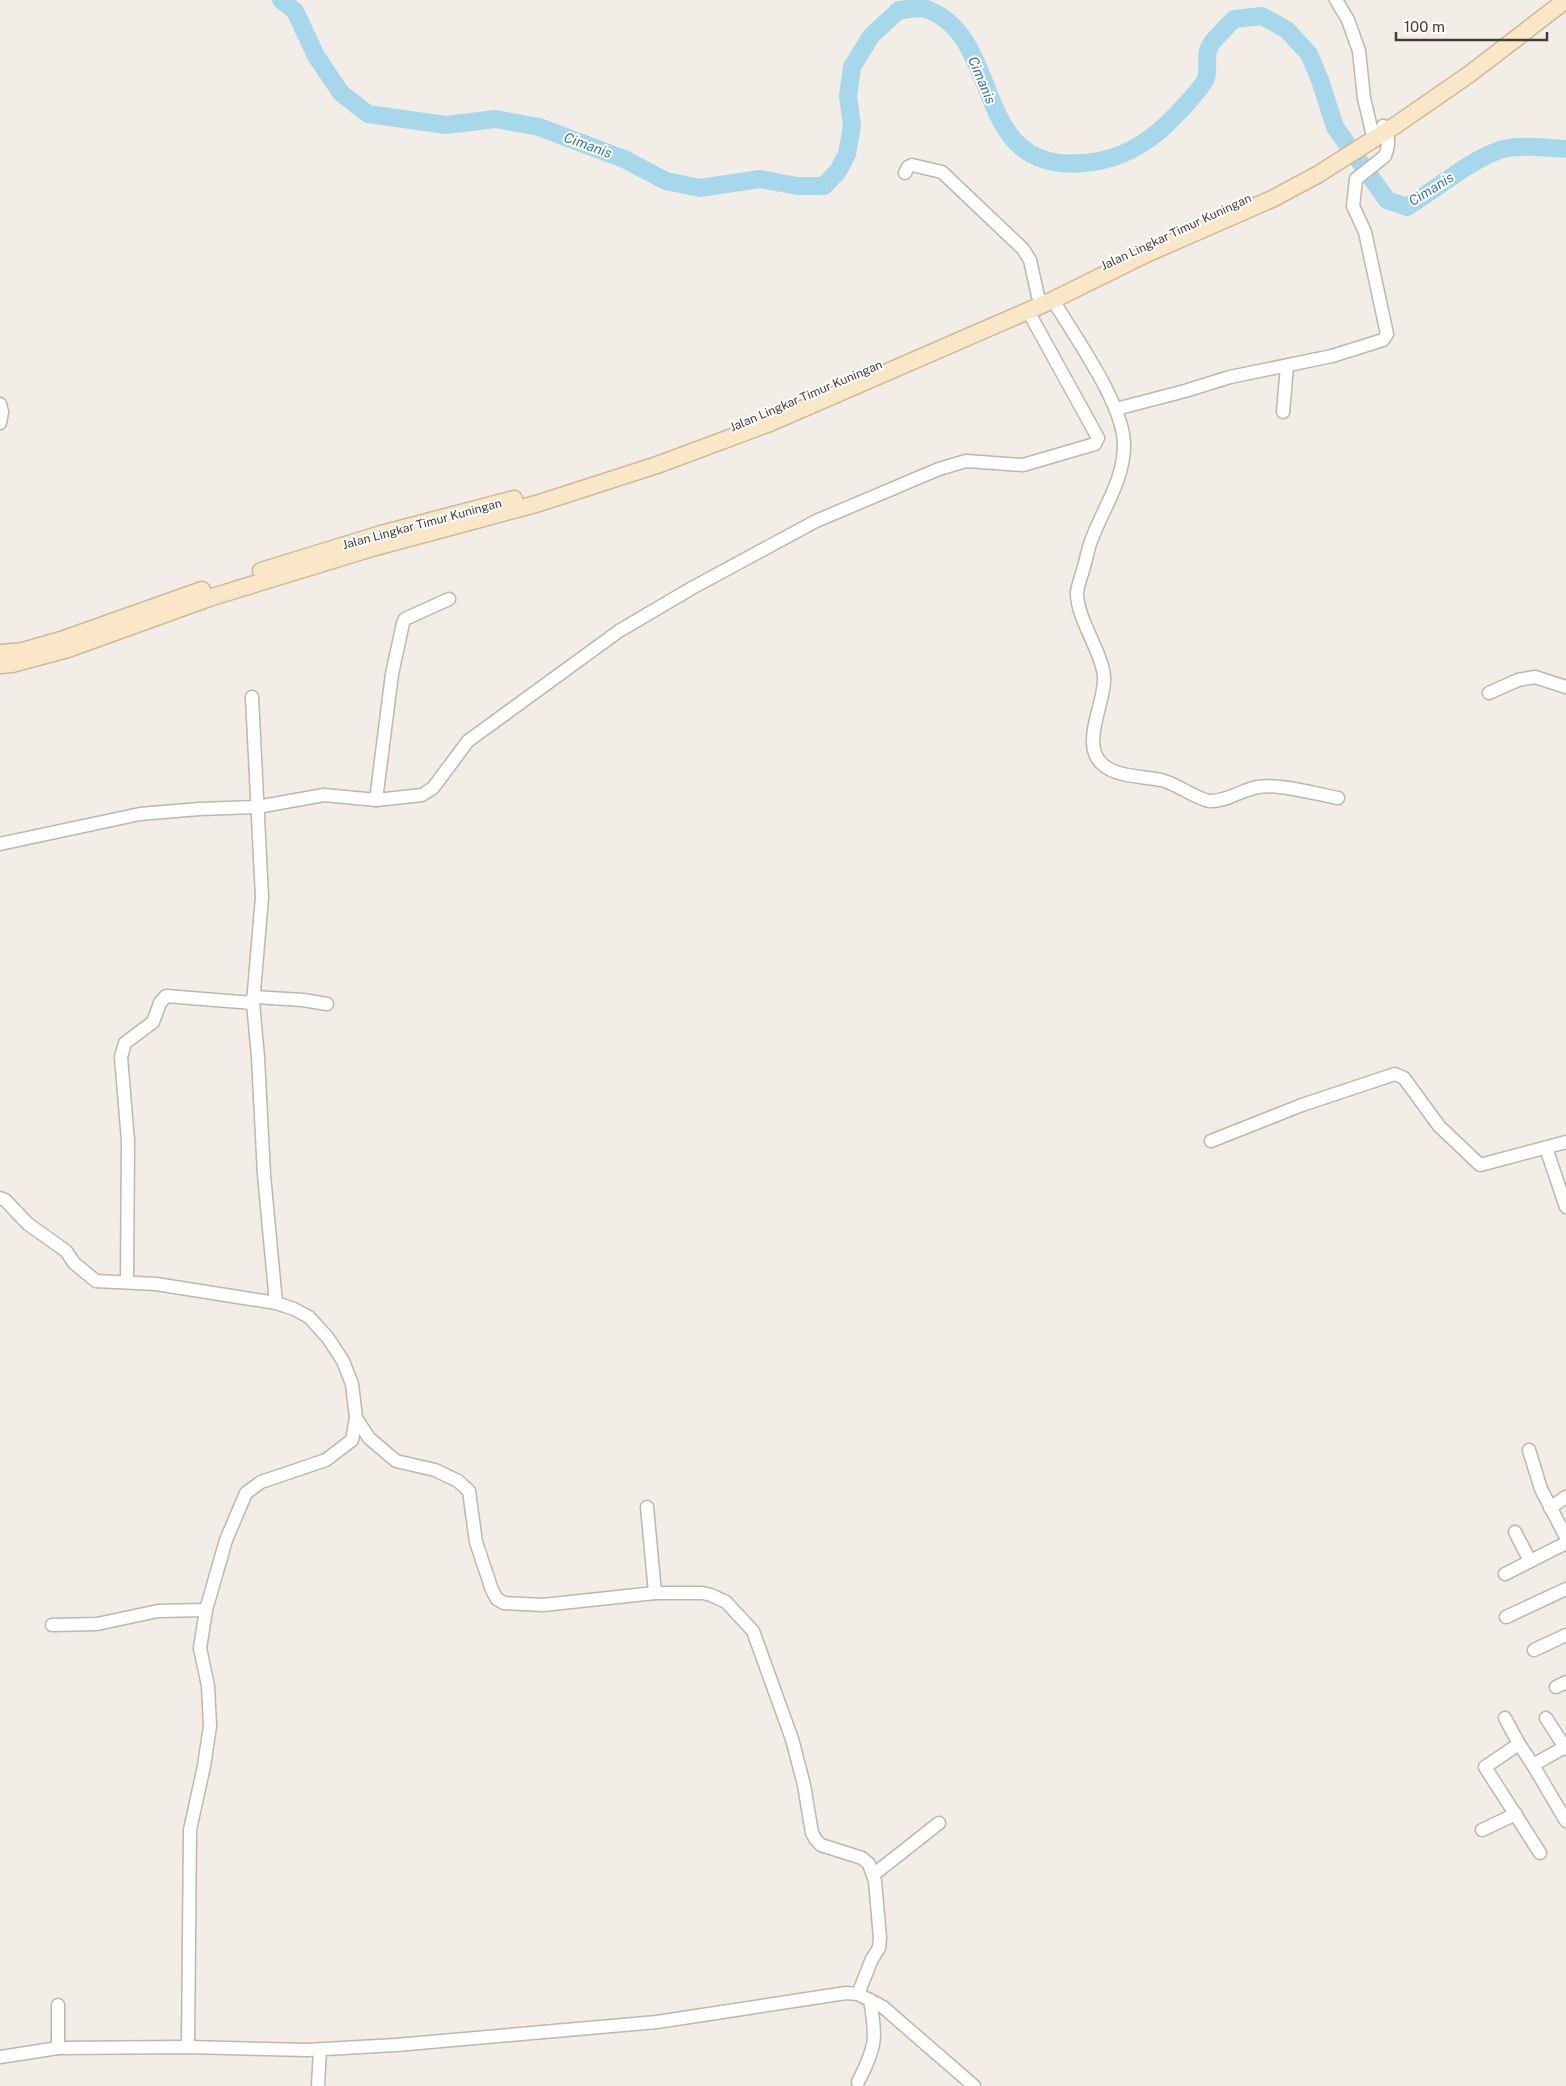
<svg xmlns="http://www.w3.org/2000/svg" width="1566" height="2086" viewBox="0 0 1566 2086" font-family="'Public Sans',sans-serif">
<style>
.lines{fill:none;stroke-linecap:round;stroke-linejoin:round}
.river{stroke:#a7d7ea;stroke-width:18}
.street-casing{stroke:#bfb6ac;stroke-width:15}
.secondary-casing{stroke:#ceb999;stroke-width:19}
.street{stroke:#fff;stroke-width:12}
.secondary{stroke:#fae7c8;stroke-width:16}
.labels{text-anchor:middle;stroke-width:4;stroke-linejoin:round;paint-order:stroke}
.street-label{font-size:12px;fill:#443c36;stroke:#fff}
.water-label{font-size:14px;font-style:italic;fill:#347b98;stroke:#fff}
</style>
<rect width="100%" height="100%" fill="#f2ede6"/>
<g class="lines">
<!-- river -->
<path class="river" d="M 281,0 L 295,11 L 316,56 L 341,93 L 368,114 L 446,125 L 495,119 L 539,127 L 624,159 L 666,181 L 700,188 L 760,179 L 797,186 L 824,186 L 838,171 L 847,154 L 852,126 L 848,96 L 852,67 L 871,36 L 899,10 C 907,10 921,6 929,10 C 1005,41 970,173 1083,163 C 1112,161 1135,151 1158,132 C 1168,124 1202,89 1206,78 C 1209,69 1205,57 1209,48 C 1212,40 1228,26 1234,19 L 1262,16 L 1287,30 L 1309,54 L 1320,80 L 1335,127 L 1387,200 L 1407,207 C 1435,190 1470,160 1500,150 C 1519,144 1546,148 1566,149"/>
<defs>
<g id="street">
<path d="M 1336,0 L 1348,20 L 1359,51 L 1364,98 L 1372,132"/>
<path d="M 905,173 L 908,167 L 912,165 L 942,172 L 1023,249 L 1030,260 L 1038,296"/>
<path d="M 1053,300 C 1074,336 1124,404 1124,445 C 1124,482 1101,511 1090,544 C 1087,553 1086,561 1083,570 C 1081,577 1078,585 1077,592 C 1076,619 1106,657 1104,682 C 1102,713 1074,757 1116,772 C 1130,777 1146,777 1161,780 C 1178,784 1192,797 1209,801 C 1226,802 1241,790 1258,787 C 1278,783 1316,794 1338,798"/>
<path d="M 0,404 L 2,412 L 0,423"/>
<path d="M 1116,409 L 1185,391 L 1230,377 L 1332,356 L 1383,340 L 1387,334 L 1365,232 L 1353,206 L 1356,179 L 1385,156 C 1389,145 1390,136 1383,126"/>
<path d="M 1283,412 L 1287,366"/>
<path d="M 1489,693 L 1518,680 L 1535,677 L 1566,687"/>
<path d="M 252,697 L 262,897 L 253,1003 L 258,1057 L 264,1175 L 276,1303"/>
<path d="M 376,800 L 422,795 L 433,788 L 468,741 L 619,631 L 692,588 L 816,521 L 939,469 L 966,461 L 1023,465 L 1095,444 L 1098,438 L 1028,311"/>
<path d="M 0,844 L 140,814 L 199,809 L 257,807 L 324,795 L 376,800 L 392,674 L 403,623 L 405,619 L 449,599"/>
<path d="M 253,997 L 303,1000 L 327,1004"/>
<path d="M 1211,1141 L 1302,1105 L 1395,1074 L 1404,1078 L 1439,1126 L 1480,1165 L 1566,1142"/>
<path d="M 1546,1148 L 1566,1207"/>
<path d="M 0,1198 L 5,1200 L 28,1224 L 66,1251 L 74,1263 L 96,1281 L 156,1284 L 276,1303 L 294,1309 L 309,1317 L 328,1338 L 343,1361 L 352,1384 L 356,1418 L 352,1440 L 326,1460 L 261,1482 L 246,1493 L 226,1540 L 206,1610 L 200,1648 L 208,1686 L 210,1726 L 204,1766 L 190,1830 L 188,2047"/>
<path d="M 127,1282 L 128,1141 L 121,1057 L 125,1043 L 153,1022 L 160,1003 L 166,996 L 253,1003"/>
<path d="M 356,1418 L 369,1438 L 396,1461 L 435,1470 L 458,1481 L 469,1491 L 476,1542 L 492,1590 L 497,1599 L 504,1603 L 543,1605 L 655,1593 L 702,1593 L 711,1595 L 726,1602 L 753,1631 L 792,1739 L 804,1785 L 812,1833 L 816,1840 L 821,1845 L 862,1858 L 869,1864 L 875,1881 L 880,1938 L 879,1948 L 872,1959 L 858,1994"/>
<path d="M 1529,1450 L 1541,1489 L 1566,1537"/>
<path d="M 647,1507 L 655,1593"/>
<path d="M 1550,1508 L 1566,1497"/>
<path d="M 1515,1532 L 1530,1561"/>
<path d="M 1505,1574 L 1566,1543"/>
<path d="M 1506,1617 L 1566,1589"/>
<path d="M 52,1625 L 97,1624 L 158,1611 L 206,1610"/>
<path d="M 1534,1650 L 1566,1635"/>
<path d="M 1556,1687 L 1566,1682"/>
<path d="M 1505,1718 L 1519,1744"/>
<path d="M 1546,1718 L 1566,1749"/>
<path d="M 1565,1747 L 1533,1765 L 1566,1821"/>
<path d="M 1533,1765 L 1519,1744 L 1485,1767 L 1540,1853"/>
<path d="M 1482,1830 L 1516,1814"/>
<path d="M 873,1875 L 939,1823"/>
<path d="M 58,2048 L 58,2005"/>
<path d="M 0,2057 L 58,2048 L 188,2047 L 307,2050 L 396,2045 L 657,2022 L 846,1993 L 858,1994 L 883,2007 L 974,2086"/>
<path d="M 858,2082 C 876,2047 877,2038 870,2000"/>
<path d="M 318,2086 L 320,2050"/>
</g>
<g id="secondary">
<path d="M 261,571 L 381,534 L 514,499"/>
<path d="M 0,653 L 23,651 L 61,640 L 202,590"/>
<path d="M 0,665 L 12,664 L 68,649 L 212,597 L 372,548 L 536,504 L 657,465 L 770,423 L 1053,300 L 1144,255 L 1272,199 L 1317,175 L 1396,125 L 1471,73 L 1566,0"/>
</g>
</defs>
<!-- street casing -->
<use href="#street" class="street-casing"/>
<!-- secondary casing -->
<use href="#secondary" class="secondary-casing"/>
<!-- street -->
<use href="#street" class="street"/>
<!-- secondary -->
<use href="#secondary" class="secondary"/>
</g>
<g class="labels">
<!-- street labels -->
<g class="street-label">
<text transform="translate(1176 232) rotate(-25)" y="4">Jalan Lingkar Timur Kuningan</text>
<text transform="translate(806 396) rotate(-23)" y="4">Jalan Lingkar Timur Kuningan</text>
<text transform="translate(422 524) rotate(-15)" y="4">Jalan Lingkar Timur Kuningan</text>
</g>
<!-- water labels -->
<g class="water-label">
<text transform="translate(982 80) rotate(67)" y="5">Cimanis</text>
<text transform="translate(588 145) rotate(20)" y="5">Cimanis</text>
<text transform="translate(1431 189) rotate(-32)" y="5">Cimanis</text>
</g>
</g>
<!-- scale -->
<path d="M1396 32v8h151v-8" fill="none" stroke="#443c36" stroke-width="2.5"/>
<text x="1404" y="32" font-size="15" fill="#443c36" stroke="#ffffff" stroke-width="4" paint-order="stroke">100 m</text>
</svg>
